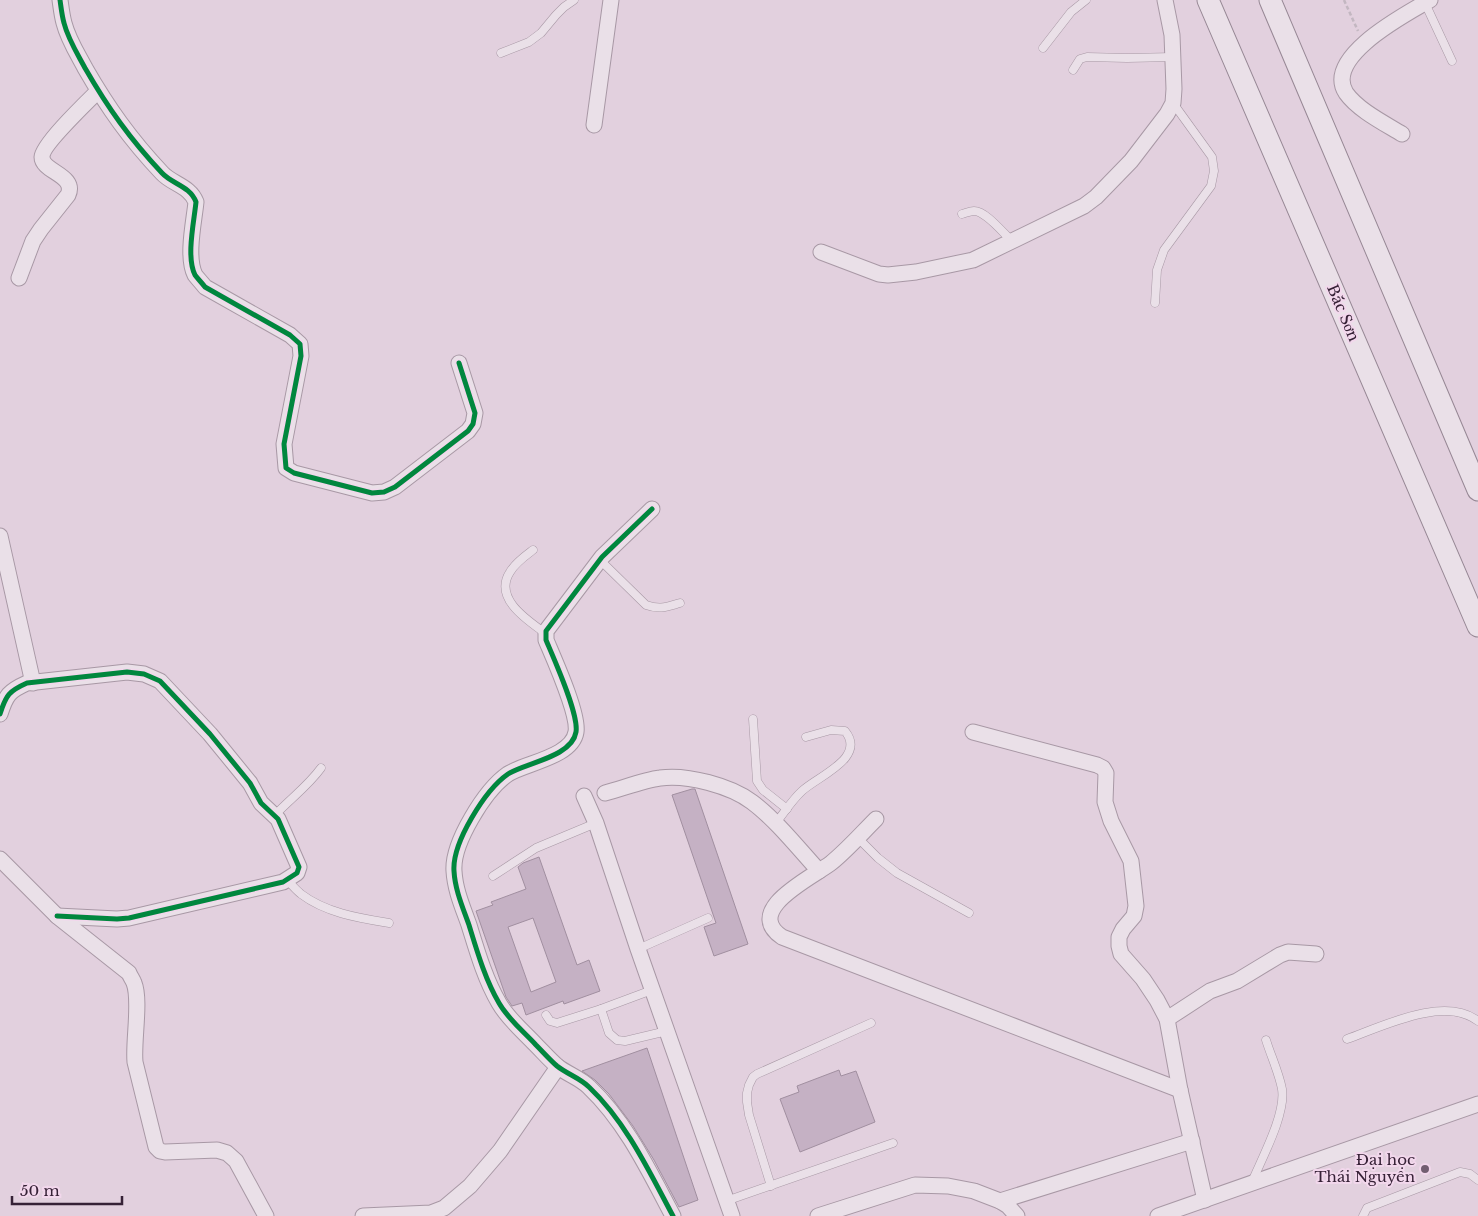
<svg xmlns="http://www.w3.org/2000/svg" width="1478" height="1216" viewBox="0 0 1478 1216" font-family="'Libre Baskerville',serif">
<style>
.building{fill:#c5b1c4;stroke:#a18fa0;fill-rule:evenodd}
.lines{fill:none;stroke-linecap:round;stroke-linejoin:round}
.lane-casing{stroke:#a898a5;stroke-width:9}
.street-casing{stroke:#a898a5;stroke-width:17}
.secondary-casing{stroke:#978895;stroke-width:23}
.path{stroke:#c3b7c1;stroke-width:2.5;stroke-dasharray:4 2.5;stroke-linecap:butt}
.lane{stroke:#eae0e8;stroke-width:8}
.street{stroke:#eae0e8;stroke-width:15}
.secondary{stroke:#eae0e8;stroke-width:21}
.cycleway-casing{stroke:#f2d7ec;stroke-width:8}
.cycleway{stroke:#00873e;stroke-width:5}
.poi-dot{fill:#725e71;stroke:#f2d7ec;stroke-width:2}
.labels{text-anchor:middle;stroke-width:4;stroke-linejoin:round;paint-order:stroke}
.street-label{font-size:15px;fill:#362136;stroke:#f2d7ec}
.poi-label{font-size:15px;fill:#362136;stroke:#f2d7ec;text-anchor:end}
</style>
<rect width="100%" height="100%" fill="#e2d0de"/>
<!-- building -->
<g class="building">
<path d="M 692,789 L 695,789 L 748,944 L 714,956 L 704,927 L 716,923 L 672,795 Z"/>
<path d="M 539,857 L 577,965 L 589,960 L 600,991 L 564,1004 L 563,1001 L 526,1015 L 522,1003 L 512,1006 L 506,997 L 476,911 L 493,905 L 491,902 L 526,889 L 518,867 L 523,863 ZM 533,918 L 556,982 L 531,992 L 508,927 Z"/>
<path d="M 647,1048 L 698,1200 L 679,1207 L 654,1160 L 633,1126 L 609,1094 L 595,1080 L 582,1071 Z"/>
<path d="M 839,1070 L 841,1076 L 856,1071 L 875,1122 L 800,1152 L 780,1099 L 799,1092 L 797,1086 Z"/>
</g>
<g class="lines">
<defs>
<g id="lane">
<path d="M 1425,3 L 1452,61"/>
<path d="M 1043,48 L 1071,12 L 1086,0"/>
<path d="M 501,53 L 529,42 L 541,33 L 556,15 L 564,7 L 574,0"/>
<path d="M 1073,70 L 1080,59 L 1087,57 L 1127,58 L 1173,57"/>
<path d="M 962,214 C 966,213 970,211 974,211 C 986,211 1003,233 1012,241"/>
<path d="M 1155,303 L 1157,270 L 1164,250 L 1211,186 L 1214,171 L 1212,157 L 1173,103"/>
<path d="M 533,550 C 525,556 515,563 510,572 C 493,598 527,620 545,633"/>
<path d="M 600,560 L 646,605 C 660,610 666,607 680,603"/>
<path d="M 753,719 L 757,781 L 763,790 L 787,809"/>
<path d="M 275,815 C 290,799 308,786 321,768"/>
<path d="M 775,824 C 784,813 792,800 802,791 C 818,776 867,758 845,731 L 831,730 L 806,737"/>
<path d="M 857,837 L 878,858 L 897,873 L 969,913"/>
<path d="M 493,876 L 536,848 L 596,823"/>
<path d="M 287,880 C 292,885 296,890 301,894 C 326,913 359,918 389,923"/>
<path d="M 638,949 L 708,918"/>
<path d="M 601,1009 L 609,1033 L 617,1040 L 625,1041 L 667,1031"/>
<path d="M 546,1015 L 550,1021 L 557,1023 L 601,1009 L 652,990"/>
<path d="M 1347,1039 C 1381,1027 1444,995 1478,1021"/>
<path d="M 1252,1182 C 1262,1158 1286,1114 1282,1089 C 1279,1073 1271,1056 1266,1040"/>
<path d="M 771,1186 L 749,1115 L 747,1102 L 747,1093 L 749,1085 L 753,1077 L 757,1074 L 871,1023"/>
<path d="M 726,1201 L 893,1143"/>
<path d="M 1363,1216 L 1367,1208 L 1460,1172 L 1470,1174 L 1478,1180"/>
</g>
<g id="street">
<path d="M 60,0 C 61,7 62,16 64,23 C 68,39 77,53 85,68 C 108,108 130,139 162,173 C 172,184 190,186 196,202 C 194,222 186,257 195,275 C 198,279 202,283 205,287 L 290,335 L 300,344 L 301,356 L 284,444 L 286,468 L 294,473 L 372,493 L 384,492 L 395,487 L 468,431 L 473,424 L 475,413 L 459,363"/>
<path d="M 594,125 L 611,0"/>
<path d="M 1402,134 C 1384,123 1358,110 1346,93 C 1323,57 1406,14 1430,0"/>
<path d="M 821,252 L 879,274 L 888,275 L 916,272 L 973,260 L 1084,206 L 1096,197 L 1131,161 L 1167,114 L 1173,103 L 1174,89 L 1172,35 L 1165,0"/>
<path d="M 19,278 L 33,241 L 41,229 L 68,195 C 77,175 42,172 42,157 C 42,145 88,101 98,91"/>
<path d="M 652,509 L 602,557 L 546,631 L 546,640 C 554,659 579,714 576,732 C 572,757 525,763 508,774 C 485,790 452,843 454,871 C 455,890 463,908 469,925 C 477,951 485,979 499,1003 C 508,1019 523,1031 536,1045 C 543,1052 550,1060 557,1066 C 567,1074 580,1078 589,1087 C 626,1122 649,1171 673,1216"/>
<path d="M 0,536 L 33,683"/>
<path d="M 0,714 C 6,695 9,691 27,683 L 127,672 L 144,674 L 160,681 L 210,734 L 250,783 L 261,803 L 278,819 L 299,867 L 297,873 L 283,882 L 129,918 L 117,919 L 57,916"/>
<path d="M 973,732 L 1097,765 L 1103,768 L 1106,773 L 1105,802 L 1111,821 L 1131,861 L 1136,906 L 1134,916 L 1123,929 L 1119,937 L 1119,946 L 1121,954 L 1143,979 L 1157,1000 L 1167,1019 L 1180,1090 L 1205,1200"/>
<path d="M 605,793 C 621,789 644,780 660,778 C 687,774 731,786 752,802 C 775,819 799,849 819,871"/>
<path d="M 584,796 L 596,823 L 638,949 L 732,1216"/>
<path d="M 876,819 C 861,834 847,850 831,863 C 813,877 742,910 782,937 L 1180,1090"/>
<path d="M 0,859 L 57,916 L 129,973 C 130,976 133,980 134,983 C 141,1000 133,1041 135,1062 L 156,1147 L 160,1151 L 165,1152 L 217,1150 L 227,1153 L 236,1161 L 266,1216"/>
<path d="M 1167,1019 L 1210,991 L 1237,981 L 1280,955 L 1288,952 L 1316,954"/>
<path d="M 1000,1201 L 1192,1141"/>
<path d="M 363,1216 L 431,1213 L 444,1208 L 470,1186 L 500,1151 L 558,1067"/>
<path d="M 818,1216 L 915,1185 L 948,1186 L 974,1191 L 1000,1201 L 1008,1206 L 1017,1216"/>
<path d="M 1158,1216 L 1478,1104"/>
</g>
<g id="secondary">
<path d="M 1208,0 L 1478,626"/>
<path d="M 1270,0 L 1478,490"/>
</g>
</defs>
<!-- lane casing -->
<use href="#lane" class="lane-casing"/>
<!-- street casing -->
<use href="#street" class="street-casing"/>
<!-- secondary casing -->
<use href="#secondary" class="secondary-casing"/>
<!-- path -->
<path class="path" d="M 1344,0 L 1358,31"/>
<!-- lane -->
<use href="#lane" class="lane"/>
<!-- street -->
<use href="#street" class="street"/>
<!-- secondary -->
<use href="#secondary" class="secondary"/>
<defs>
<g id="cycleway">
<path d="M 60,0 C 61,7 62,16 64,23 C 68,39 77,53 85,68 C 108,108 130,139 162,173 C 172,184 190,186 196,202 C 194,222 186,257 195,275 C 198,279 202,283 205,287 L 290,335 L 300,344 L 301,356 L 284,444 L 286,468 L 294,473 L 372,493 L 384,492 L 395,487 L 468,431 L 473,424 L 475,413 L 459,363"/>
<path d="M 652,509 L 602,557 L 546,631 L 546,640 C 554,659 579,714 576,732 C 572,757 525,763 508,774 C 485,790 452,843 454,871 C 455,890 463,908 469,925 C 477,951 485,979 499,1003 C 508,1019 523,1031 536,1045 C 543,1052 550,1060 557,1066 C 567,1074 580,1078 589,1087 C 626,1122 649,1171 673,1216"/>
<path d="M 0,714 C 6,695 9,691 27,683 L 127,672 L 144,674 L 160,681 L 210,734 L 250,783 L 261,803 L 278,819 L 299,867 L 297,873 L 283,882 L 129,918 L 117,919 L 57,916"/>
</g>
</defs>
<!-- cycleway casing -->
<use href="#cycleway" class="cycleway-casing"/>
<!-- cycleway -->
<use href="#cycleway" class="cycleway"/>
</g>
<!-- markers -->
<circle class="poi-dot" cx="1425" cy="1169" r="5"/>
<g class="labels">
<!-- street labels -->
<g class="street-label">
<text transform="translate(1343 313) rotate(67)" y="5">Bắc Sơn</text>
</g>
<!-- poi labels -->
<g class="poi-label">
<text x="1415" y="1165">Đại học<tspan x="1415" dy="17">Thái Nguyên</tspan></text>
</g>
</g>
<!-- scale -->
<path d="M12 1196v8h110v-8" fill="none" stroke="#362136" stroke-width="2.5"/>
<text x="20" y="1196" font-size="15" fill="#362136" stroke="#f2d7ec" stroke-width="4" paint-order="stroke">50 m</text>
</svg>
